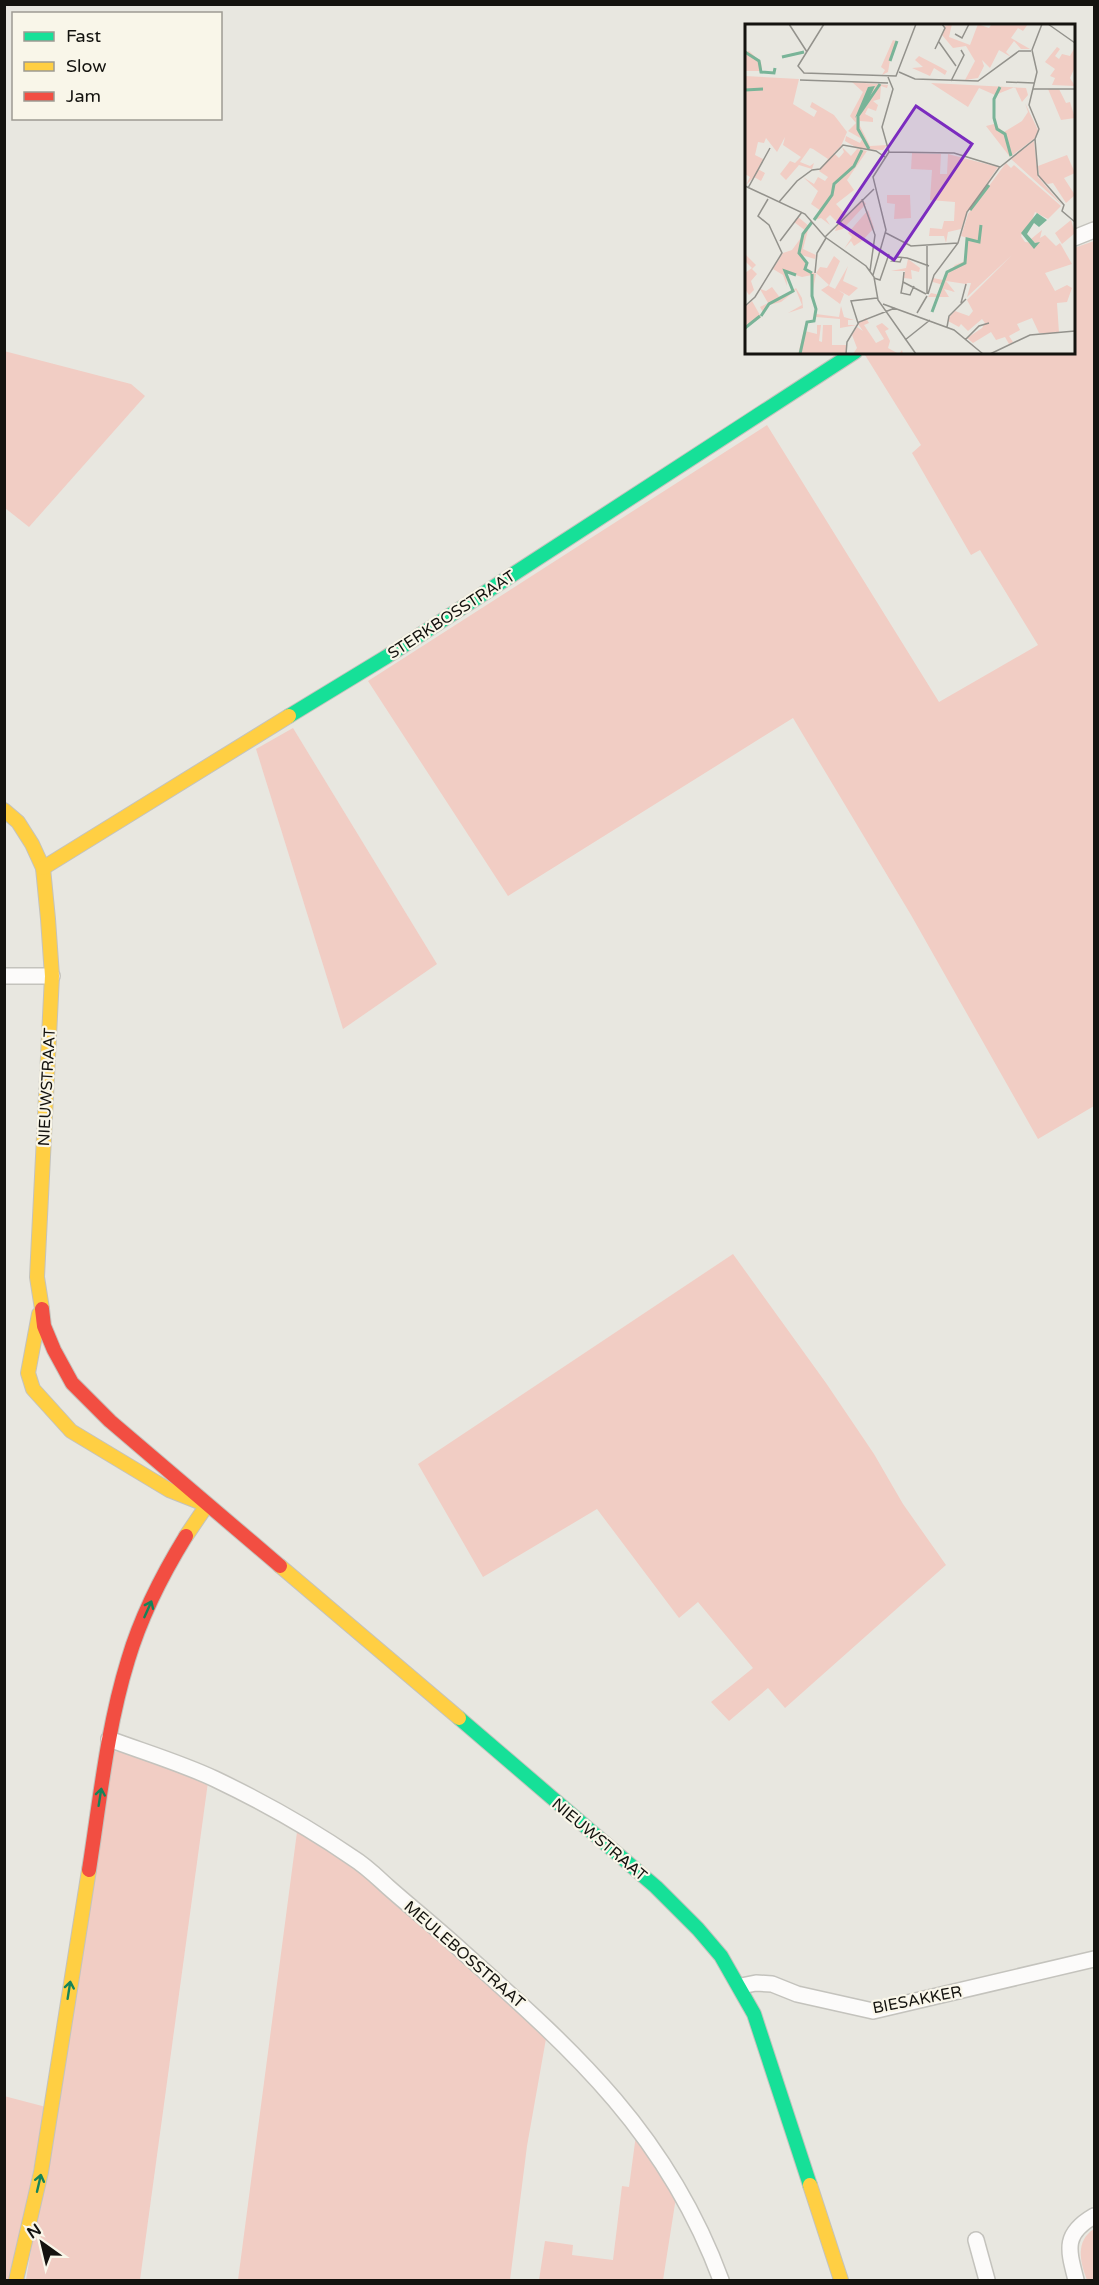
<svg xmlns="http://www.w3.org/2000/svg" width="1099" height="2285" viewBox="0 0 1099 2285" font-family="'Varela Round',sans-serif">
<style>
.green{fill:#f1cdc4}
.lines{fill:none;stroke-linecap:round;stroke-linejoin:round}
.street-casing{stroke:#c4c3bd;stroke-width:18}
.fast-casing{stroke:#c4c3bd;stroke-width:16}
.slow-casing{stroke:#c4c3bd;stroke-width:16}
.jam-casing{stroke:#c4c3bd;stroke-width:16}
.street{stroke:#fcfbfa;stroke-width:15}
.fast{stroke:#16e098;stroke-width:14}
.slow{stroke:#ffcf43;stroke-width:14}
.jam{stroke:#f24e42;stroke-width:14}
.oneway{stroke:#15845a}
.labels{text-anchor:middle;stroke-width:4.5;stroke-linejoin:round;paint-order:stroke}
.street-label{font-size:16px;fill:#14130f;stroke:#f9f6e9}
.inset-river{fill:none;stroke:#79b498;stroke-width:3}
.inset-road{fill:none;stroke:#93928c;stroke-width:1.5}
.view{fill:#7b2cbf;fill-opacity:0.15;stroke:#7b2cbf;stroke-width:3}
.inset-edge{fill:none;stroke:#14130f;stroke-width:3}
</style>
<rect width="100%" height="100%" fill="#e8e7e0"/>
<!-- green -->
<g class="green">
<path d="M 1094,241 L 1094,1106 L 1038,1139 L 911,915 L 793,718 L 508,896 L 368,681 L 767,425 L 939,702 L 1038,645 L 980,550 L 971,555 L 912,453 L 921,445 L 865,355 L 870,352 L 1074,352 L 1074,248 Z"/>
<path d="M 4,351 L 131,384 L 145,396 L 29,527 L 5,508 Z"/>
<path d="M 293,728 L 437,964 L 343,1029 L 256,749 Z"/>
<path d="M 733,1254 L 826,1383 L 874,1454 L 903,1504 L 946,1565 L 785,1708 L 768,1688 L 729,1721 L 711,1702 L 753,1668 L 698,1602 L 679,1618 L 597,1509 L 483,1577 L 418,1464 Z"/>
<path d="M 113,1751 L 140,1755 L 208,1782 L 140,2280 L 26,2280 Z"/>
<path d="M 297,1832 L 358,1868 L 547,2033 L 527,2146 L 510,2280 L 238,2280 Z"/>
<path d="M 4,2096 L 46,2107 L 11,2280 L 4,2280 Z"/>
<path d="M 636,2135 L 677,2191 L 663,2280 L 539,2280 L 545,2241 L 573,2245 L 572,2255 L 613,2260 L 622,2186 L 629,2187 Z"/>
<path d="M 1094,2229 L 1094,2280 L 1087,2280 C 1080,2262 1075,2241 1094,2229 Z"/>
</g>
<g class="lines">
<defs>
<g id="street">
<path d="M 1074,238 L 1094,230"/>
<path d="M 4,976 L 52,976"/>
<path d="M 109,1739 C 144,1752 181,1763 215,1779 C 261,1801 311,1829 353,1858 C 366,1866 377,1877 388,1887 C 413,1909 439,1930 463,1952 C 576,2053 667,2134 721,2280"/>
<path d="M 741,1986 L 756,1983 L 772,1984 L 797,1994 L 873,2011 L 1094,1959"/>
<path d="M 976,2240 L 987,2280"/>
<path d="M 1076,2280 C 1068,2249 1063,2234 1094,2216"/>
</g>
<g id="fast">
<path d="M 289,716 L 386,657 L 855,352"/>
<path d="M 459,1718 L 656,1887 L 698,1929 L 721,1956 L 754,2014 L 810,2185"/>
</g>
<g id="slow">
<path d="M 4,810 L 18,822 L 32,844 L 43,868 L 48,919 L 52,976 L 37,1277 L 42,1309"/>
<path d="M 43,868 L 289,716"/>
<path d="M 39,1314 L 28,1373 L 33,1389 L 71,1431 L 169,1490 L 207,1505 L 186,1536"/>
<path d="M 280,1566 L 459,1718"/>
<path d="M 810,2185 L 841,2280"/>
<path d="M 16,2280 L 41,2172 L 89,1870"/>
</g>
<g id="jam">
<path d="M 42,1309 L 44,1326 L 54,1350 L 72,1383 L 110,1421 L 280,1566"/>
<path d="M 89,1870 C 100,1800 107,1728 128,1660 C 141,1616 162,1575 186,1536"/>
</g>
</defs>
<!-- street casing -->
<use href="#street" class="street-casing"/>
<!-- fast casing -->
<use href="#fast" class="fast-casing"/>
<!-- slow casing -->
<use href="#slow" class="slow-casing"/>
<!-- jam casing -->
<use href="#jam" class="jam-casing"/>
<!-- street -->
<use href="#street" class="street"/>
<!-- fast -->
<use href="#fast" class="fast"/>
<!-- slow -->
<use href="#slow" class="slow"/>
<!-- jam -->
<use href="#jam" class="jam"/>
</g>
<!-- one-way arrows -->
<defs><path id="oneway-shaft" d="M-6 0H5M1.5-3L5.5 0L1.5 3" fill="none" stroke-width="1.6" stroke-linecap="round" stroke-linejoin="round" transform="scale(1.5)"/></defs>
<g class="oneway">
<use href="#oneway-shaft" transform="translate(148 1609) rotate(-66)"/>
<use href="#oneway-shaft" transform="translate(100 1797) rotate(-81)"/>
<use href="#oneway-shaft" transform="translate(69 1990) rotate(-81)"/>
<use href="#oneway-shaft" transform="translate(39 2183) rotate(-77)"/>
</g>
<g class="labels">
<!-- street labels -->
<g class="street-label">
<text transform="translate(451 614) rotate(-33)" y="6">STERKBOSSTRAAT</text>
<text transform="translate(46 1087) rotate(-87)" y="6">NIEUWSTRAAT</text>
<text transform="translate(600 1839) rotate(40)" y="6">NIEUWSTRAAT</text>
<text transform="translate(465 1954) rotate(41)" y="6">MEULEBOSSTRAAT</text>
<text transform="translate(917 1999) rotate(-11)" y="6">BIESAKKER</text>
</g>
</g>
<!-- overview -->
<g transform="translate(745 24)">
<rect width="330" height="330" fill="#e8e7e0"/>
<path d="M 207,0 L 204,13 L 225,21 L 233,0 L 244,4 L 247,0 L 283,0 L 278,7 L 273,4 L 266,14 L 285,25 L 276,25 L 269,17 L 261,28 L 266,33 L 254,26 L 245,44 L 237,36 L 239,42 L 233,54 L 220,56 L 230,37 L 221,22 L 208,24 L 197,11 L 200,2 ZM 148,16 L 153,18 L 146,30 L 143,48 L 137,51 L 140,46 L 136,43 ZM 312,23 L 315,25 L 310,32 L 314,35 L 317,30 L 325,32 L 330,23 L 330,43 L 325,54 L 330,62 L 307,61 L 310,54 L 305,52 L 310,45 L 300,38 ZM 4,27 L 16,38 L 17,47 L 0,47 L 0,28 ZM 174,32 L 195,43 L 202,47 L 200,51 L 189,44 L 185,52 L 167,44 L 178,43 L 170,36 ZM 0,52 L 54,55 L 48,80 L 69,93 L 72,87 L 65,83 L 67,78 L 89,91 L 102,108 L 96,122 L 84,134 L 89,129 L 94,134 L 99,128 L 97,123 L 106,132 L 112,125 L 122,127 L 102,156 L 109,166 L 91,180 L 101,191 L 117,175 L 121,180 L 98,205 L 90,207 L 93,199 L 85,191 L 81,195 L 85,201 L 76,194 L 69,196 L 76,187 L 66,180 L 73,167 L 58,153 L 69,160 L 73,153 L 80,157 L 83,153 L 74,147 L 83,135 L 68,125 L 65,124 L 55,138 L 65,142 L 69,139 L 67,145 L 54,141 L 41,156 L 35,150 L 45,137 L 50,139 L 56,133 L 38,121 L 40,113 L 32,128 L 21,114 L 19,119 L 13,118 L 10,131 L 18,135 L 13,145 L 20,149 L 16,157 L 9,153 L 1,161 L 5,153 L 0,150 ZM 107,58 L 143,61 L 142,64 L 136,62 L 135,75 L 128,77 L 133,81 L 131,87 L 123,84 L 120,90 L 128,94 L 128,98 L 115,97 L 115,102 L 125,122 L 142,121 L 138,126 L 114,125 L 100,117 L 101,112 L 115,119 L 117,115 L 103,107 L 111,99 L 105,92 L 118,68 ZM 186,59 L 281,64 L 283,71 L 277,78 L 270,63 L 250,71 L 234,64 L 223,83 ZM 303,65 L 314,65 L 321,79 L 325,78 L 330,94 L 316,96 ZM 280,79 L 293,106 L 290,114 L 265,133 L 241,102 L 249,100 L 259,108 L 277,97 L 283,88 ZM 289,117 L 293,153 L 317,181 L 266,135 ZM 167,129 L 196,130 L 195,150 L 202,150 L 203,130 L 253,143 L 222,188 L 216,205 L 203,208 L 201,219 L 199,212 L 184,212 L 185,204 L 197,205 L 199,197 L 209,197 L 210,178 L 185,176 L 187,146 L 166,145 ZM 322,131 L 330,149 L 319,154 L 330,171 L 321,179 L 308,159 L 303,160 L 295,155 L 293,142 ZM 261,139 L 266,144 L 269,141 L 316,182 L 303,195 L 290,188 L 281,212 L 280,205 L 276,212 L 280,218 L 290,219 L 286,215 L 297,206 L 295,214 L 300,211 L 311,222 L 315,219 L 327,240 L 300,249 L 310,267 L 322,261 L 327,264 L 322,278 L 312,279 L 314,309 L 294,309 L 287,294 L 272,300 L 275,306 L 264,312 L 268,318 L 264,320 L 260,313 L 251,316 L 246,308 L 228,319 L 222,314 L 237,304 L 240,299 L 237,295 L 223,307 L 216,300 L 214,303 L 203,297 L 205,292 L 210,287 L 224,292 L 228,287 L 222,276 L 267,231 L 222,273 L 226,259 L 222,259 L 219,270 L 221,260 L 201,257 L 210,268 L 199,265 L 204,273 L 183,273 L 186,269 L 195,271 L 198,261 L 188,258 L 188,254 L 198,256 L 210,241 L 220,237 L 223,214 L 216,212 L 223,190 ZM 142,171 L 165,171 L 166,194 L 149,195 L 150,180 L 142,179 ZM 123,186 L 129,204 L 118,216 L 109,222 L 106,217 L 99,225 L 107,213 L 103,209 ZM 53,193 L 64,202 L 58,225 L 71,231 L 70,235 L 56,231 L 63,239 L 61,245 L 71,250 L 67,271 L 72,283 L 71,290 L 94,293 L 96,282 L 99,293 L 109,296 L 103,296 L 103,301 L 112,301 L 95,304 L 95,295 L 71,293 L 70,297 L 62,298 L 62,305 L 60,307 L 72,310 L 72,301 L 76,301 L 74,317 L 77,318 L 78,301 L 87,301 L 87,321 L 101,321 L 101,330 L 53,330 L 61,298 L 69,296 L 71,285 L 66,272 L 67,251 L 57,253 L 41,248 L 42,262 L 38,251 L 28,245 L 38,229 L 47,226 L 61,207 L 49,198 ZM 326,196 L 330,209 L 317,220 L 310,209 ZM 0,230 L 11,241 L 7,245 L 12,250 L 6,257 L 9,266 L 4,271 L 0,265 L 0,249 L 7,244 L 0,237 ZM 89,232 L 95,237 L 84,262 L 90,265 L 103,242 L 98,257 L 113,264 L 104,272 L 93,266 L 99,270 L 95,280 L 76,266 L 84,261 L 71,249 L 75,243 L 82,244 ZM 163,235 L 175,244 L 174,248 L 166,246 L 167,255 L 159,254 L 160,247 L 146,247 L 161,244 ZM 27,263 L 36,275 L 51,264 L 57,274 L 58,284 L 43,289 L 57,281 L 51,266 L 36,278 L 24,281 L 19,290 L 15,283 L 23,279 L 15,265 L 21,267 ZM 7,277 L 16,293 L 1,304 L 0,283 ZM 121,294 L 124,299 L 119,301 L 131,319 L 139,315 L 131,302 L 137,299 L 144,305 L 140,307 L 145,317 L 143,324 L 154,330 L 157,326 L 158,330 L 108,330 L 112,324 L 107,311 L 112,303 L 118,307 L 113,300 Z" fill="#f1cdc4"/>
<path d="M 130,62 L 121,81 L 110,94 L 123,63 ZM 292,189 L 302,196 L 294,203 L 289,199 L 282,210 L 290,219 L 295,218 L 289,225 L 276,209 Z" fill="#79b498"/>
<path class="inset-river" d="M 0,28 L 14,37 L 16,48 L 29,49 L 30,44M 37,33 L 59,28M 145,37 L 152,17M 255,63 L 249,75 L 249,94 L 252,105 L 260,110 L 266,132M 0,66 L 18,65M 124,125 L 113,105 L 113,92 L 135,60M 225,186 L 244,161M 69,196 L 87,171 L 89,160 L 109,142 L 117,126M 67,198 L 58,210 L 54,229 L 62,239 L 60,245 L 67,249M 187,288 L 202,248 L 220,239 L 222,215 L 234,218 L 236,201M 16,292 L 24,280 L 48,267 L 40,247 L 51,251M 0,304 L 15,292M 55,330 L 62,298 L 69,297 L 71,285 L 67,272 L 67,250"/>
<path class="inset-road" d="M 44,0 L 62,28M 79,0 L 53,42 L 59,49 L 151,52 L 171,0M 297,0 L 287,26 L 292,48 L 284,81 L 294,105 L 290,115 L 293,151 L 319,181 L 317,187 L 330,198M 303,0 L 330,19M 210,10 L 217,14 L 224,0M 194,18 L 211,42M 190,25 L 200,4 L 197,0M 154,48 L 170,55 L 233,57 L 274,27 L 286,27M 143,53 L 148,65 L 137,103 L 144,128M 55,56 L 143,59M 206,57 L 219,31 L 216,26M 261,58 L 289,59M 288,65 L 330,65M 144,128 L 209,129 L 255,143M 0,162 L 60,190 L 80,213 L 121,242 L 129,253 L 133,276 L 171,330M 3,164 L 25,124M 117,175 L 130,211 L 125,247M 34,178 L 52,157 L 67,146 L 75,145 L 98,121 L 131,127 L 140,133M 141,209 L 166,222 L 213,219M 80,213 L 129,165M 35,217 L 57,188M 182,222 L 182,270M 157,233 L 155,238 L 147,237 L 153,233 L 162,234 L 165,235 L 184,242M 159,248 L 158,258 L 181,270M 70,249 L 72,229 L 81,214M 128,251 L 141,206 L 128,153 L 144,128M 129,254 L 135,256 L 144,230M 158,258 L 156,269 L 165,271 L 169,262M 183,270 L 189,251 L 213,219 L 222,188 L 254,144 L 290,115M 216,279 L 221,260M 138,280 L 209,306 L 238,330M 0,282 L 10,273 L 37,229 L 24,201 L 13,192 L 23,175M 172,289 L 182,272M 113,299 L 106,277 L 132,274M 202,303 L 204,292 L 221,275M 160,316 L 185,296M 220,316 L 234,302 L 244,299M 101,330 L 102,318 L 114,298 L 150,284M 245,330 L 285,311 L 330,307"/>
<path class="view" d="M 171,82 L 227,120 L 149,236 L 93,198 Z"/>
<rect width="330" height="330" class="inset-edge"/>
</g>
<!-- border -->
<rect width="1099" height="2285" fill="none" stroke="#14130f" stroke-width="12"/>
<!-- legend -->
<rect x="12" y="12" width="210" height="108" fill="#f9f6e9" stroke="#9d9b92" stroke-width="1.5"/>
<rect x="24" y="32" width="30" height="9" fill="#16e098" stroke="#9d9b92" stroke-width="1.5"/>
<text x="66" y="42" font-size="18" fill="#14130f">Fast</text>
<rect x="24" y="62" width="30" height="9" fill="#ffcf43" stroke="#9d9b92" stroke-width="1.5"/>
<text x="66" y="72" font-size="18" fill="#14130f">Slow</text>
<rect x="24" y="92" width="30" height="9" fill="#f24e42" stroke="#9d9b92" stroke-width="1.5"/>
<text x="66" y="102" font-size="18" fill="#14130f">Jam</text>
<!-- north arrow -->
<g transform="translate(42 2243) rotate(326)" stroke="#f9f6e9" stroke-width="4.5" paint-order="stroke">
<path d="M0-4.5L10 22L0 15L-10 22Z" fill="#14130f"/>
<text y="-9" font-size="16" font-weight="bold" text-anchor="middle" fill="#14130f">N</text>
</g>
</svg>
